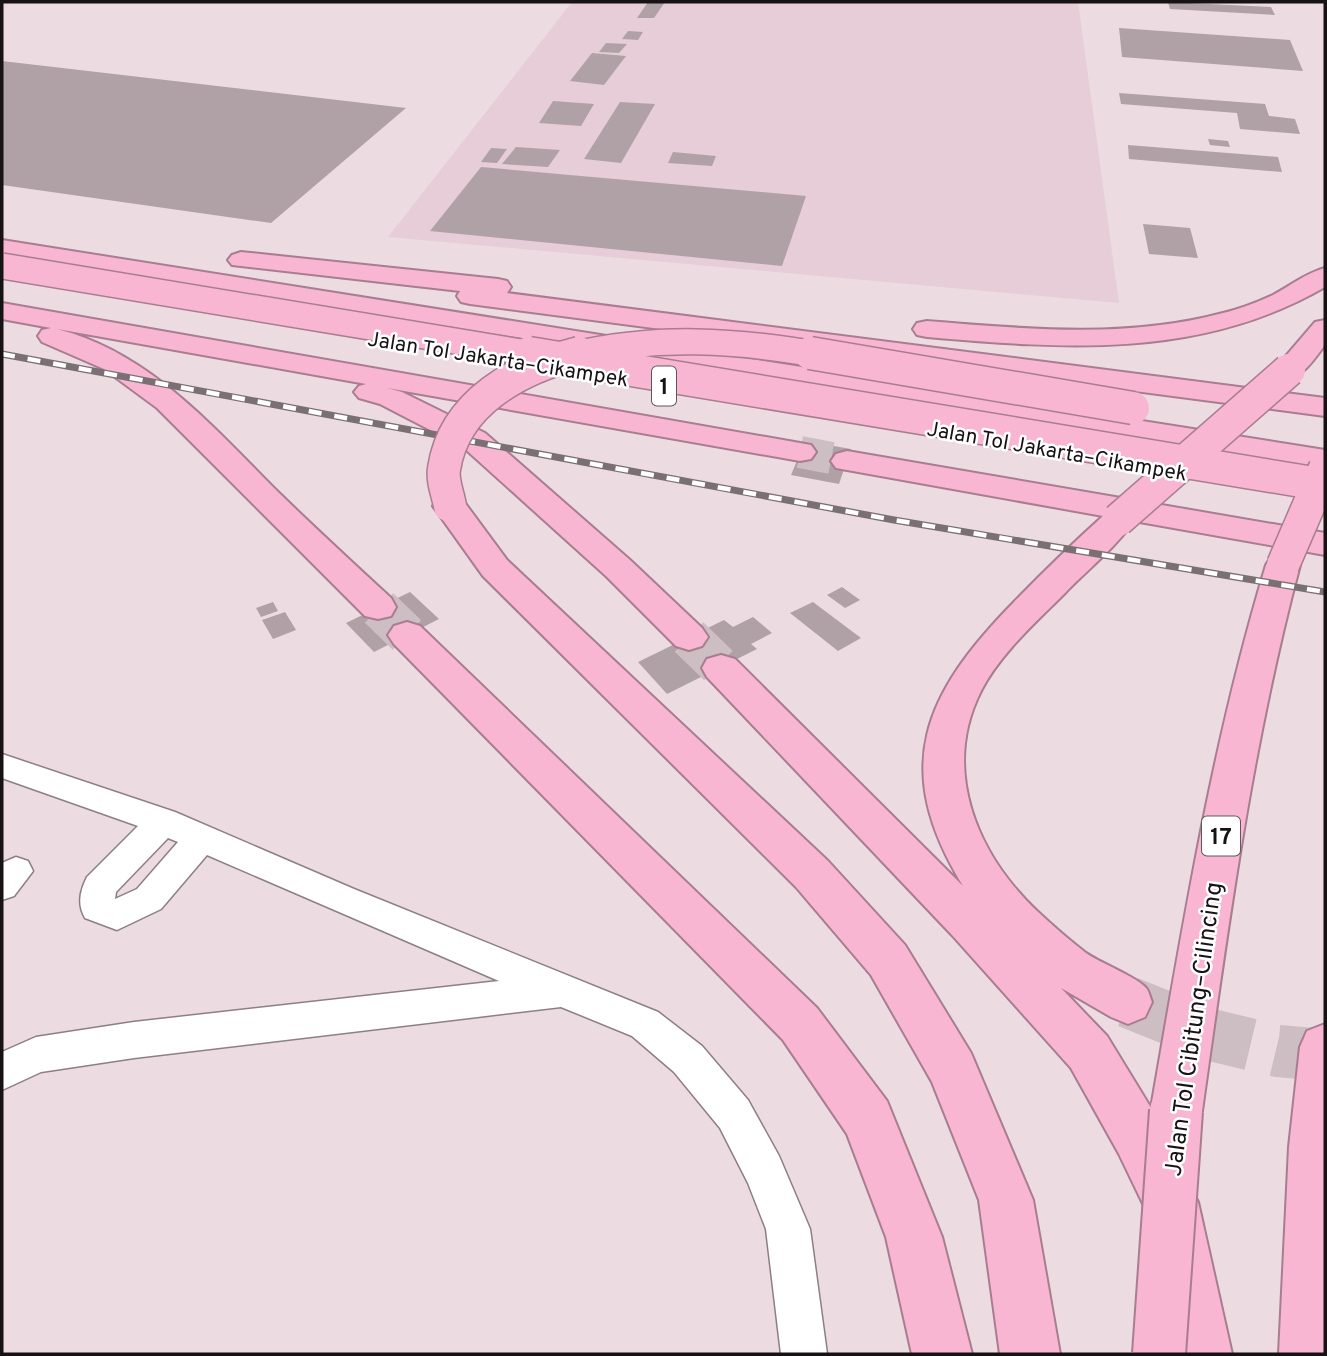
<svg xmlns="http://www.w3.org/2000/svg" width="1327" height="1356" viewBox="0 0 1327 1356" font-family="Overpass,sans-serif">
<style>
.built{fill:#e6cdd7}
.building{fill:#b0a1a7}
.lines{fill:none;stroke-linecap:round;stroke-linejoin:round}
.highway-tunnel-far2{stroke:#ccbec3;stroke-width:32;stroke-dasharray:32 16;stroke-linecap:butt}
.highway-tunnel-far1{stroke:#ccbec3;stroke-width:41;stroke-dasharray:41 21;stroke-linecap:butt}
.highway-tunnel{stroke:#ccbec3;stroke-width:52;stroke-dasharray:52 26;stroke-linecap:butt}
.minor-casing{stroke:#8d7f85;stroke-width:3}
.highway-casing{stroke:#a97d90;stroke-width:4}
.minor{fill:#fff;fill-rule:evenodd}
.highway{fill:#f8b6d2;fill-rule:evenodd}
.rail-far1-casing{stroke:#7a7074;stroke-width:5}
.rail-casing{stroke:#7a7074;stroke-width:7}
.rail-far1{stroke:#fff;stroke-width:3.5;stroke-dasharray:10;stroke-linecap:butt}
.rail{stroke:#fff;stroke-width:4.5;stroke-dasharray:13;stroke-linecap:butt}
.highway-bridge-far2-casing{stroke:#a97d90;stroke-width:28;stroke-linecap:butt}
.highway-bridge-far1-casing{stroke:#a97d90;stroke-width:35;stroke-linecap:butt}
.highway-bridge-casing{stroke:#a97d90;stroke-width:56;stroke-linecap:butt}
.highway-bridge-far2{stroke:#f8b6d2;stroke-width:25}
.highway-bridge-far1{stroke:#f8b6d2;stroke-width:32}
.highway-bridge{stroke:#f8b6d2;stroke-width:52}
.labels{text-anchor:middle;stroke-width:5;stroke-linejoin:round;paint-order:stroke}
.far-street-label{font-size:21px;fill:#171214;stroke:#fff}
.shield{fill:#fff;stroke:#5d595a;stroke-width:2}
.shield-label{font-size:23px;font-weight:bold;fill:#171214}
.street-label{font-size:24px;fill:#171214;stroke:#fff}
</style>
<rect width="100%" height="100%" fill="#ecdce2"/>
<!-- built -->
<path class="built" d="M 572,2 L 1078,2 L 1119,303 L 388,237 Z"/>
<!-- building -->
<g class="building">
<path d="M 648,2 L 665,2 L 654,18 L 637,18 Z"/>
<path d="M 1168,2 L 1271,7 L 1275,15 L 1170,9 Z"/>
<path d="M 1119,28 L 1290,40 L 1303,71 L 1122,57 Z"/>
<path d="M 628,31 L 643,32 L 638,40 L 622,39 Z"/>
<path d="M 606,43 L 627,44 L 619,53 L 599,52 Z"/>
<path d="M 592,53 L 626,56 L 604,85 L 570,81 Z"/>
<path d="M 2,61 L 406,108 L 271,223 L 2,185 Z"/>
<path d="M 1119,93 L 1265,104 L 1269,116 L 1295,119 L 1300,134 L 1240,129 L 1237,113 L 1121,104 Z"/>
<path d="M 553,101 L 594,104 L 581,126 L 539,123 Z"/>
<path d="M 620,102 L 655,104 L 621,163 L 584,159 Z"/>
<path d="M 1208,139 L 1228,141 L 1230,147 L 1210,145 Z"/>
<path d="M 1128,145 L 1278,157 L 1282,172 L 1129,159 Z"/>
<path d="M 516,147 L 560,150 L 548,167 L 502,164 Z"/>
<path d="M 491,148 L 507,149 L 497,163 L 481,162 Z"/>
<path d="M 673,152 L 716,156 L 712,166 L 668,163 Z"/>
<path d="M 481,167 L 806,196 L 782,266 L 430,231 Z"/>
<path d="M 1143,224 L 1190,228 L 1198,258 L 1149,254 Z"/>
<path d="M 805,441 L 851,449 L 839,484 L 791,475 Z"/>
<path d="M 842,587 L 860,600 L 845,608 L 827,595 Z"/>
<path d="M 410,592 L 439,619 L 374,652 L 346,623 Z"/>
<path d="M 273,602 L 278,611 L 261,617 L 256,608 Z"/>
<path d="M 813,602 L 861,638 L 838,651 L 790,613 Z"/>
<path d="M 285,612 L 296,630 L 273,639 L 262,620 Z"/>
<path d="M 753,617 L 772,633 L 751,644 L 757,649 L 667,694 L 638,662 L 724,620 L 733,627 Z"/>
</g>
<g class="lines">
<!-- highway-tunnel-far2 -->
<g class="highway-tunnel-far2">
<path d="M 800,452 L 847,461"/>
<path d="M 378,607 L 381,610"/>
</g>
<!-- highway-tunnel-far1 -->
<g class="highway-tunnel-far1">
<path d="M 379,608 L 407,635"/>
<path d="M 689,637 L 721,668"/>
</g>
<!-- highway-tunnel -->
<path class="highway-tunnel" d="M 1128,1002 L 1207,1034 L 1278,1051 L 1325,1055"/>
<defs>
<g id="minor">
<path d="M 2,754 L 175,812 L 354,889 L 658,1012 L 702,1046 L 748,1100 L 779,1156 L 810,1229 L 827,1354 L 781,1354 L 766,1229 L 748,1183 L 720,1128 L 674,1072 L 632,1036 L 561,1007 L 134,1058 L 41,1072 L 2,1090 L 2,1052 L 36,1037 L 134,1022 L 499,981 L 207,855 L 161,909 L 117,930 L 85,918 C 77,904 80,891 87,877 L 138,826 L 2,778 ZM 168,838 L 178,842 L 137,889 L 115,899 L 116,892 Z"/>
<path d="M 16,857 L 28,861 L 33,871 L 14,896 L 2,900 L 2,863 Z"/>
</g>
<g id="highway">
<path d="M 2,240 L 1325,450 L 1325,468 L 2,254 Z"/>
<path d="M 241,252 L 498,279 L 507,281 L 511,287 L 507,293 L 1325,398 L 1325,416 L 470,304 L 461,302 L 457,296 L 460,291 L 232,265 L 228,260 L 232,255 Z"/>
<path d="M 1325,268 L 1325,287 C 1200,359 1066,349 927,337 L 917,335 L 913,329 L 917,323 L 927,321 C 1025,329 1127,339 1223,313 C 1240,309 1258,302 1273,295 C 1290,286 1306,273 1325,268 Z"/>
<path d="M 2,303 L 800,443 L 811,445 L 816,452 L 811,459 L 800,461 L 387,388 L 402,392 L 485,433 L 630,560 L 702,628 L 708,637 L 702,646 L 689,650 L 676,646 L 606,576 L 463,447 L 380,404 L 359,398 L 354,392 L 359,386 L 366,384 L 57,329 C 149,352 214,428 278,492 C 315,528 353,563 391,598 L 396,607 L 391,616 L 378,619 L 365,616 L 157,408 L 104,369 L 42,342 L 38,336 L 42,330 L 51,328 L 2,319 Z"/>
<path d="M 1325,320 L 1325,345 C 1312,361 1302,382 1279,376 L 1275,370 L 1279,364 L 1315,322 Z"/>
<path d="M 847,451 L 1325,533 L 1325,555 L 1134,521 C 1117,546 1086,571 1064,594 C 1035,623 1000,654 981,691 C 941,770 977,854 1037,911 C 1053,926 1069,940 1086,953 C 1100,963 1137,977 1146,988 C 1149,991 1150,998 1152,1002 L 1145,1017 L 1128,1024 L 1111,1017 L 1061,988 L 1107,1036 L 1151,1108 C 1183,925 1212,743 1266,565 L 1271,557 L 1283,554 L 1295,557 L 1300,565 C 1252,744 1228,927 1202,1111 L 1194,1129 L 1176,1136 L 1164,1131 L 1198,1202 L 1232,1354 L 1172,1354 L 1144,1206 L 1119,1154 L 1071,1068 L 952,935 L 707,677 L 702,668 L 707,659 L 721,655 L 735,659 L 963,886 C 890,767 924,694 1014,602 C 1043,572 1073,543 1103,516 L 836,468 L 831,461 L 836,454 Z"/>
<path d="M 450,496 L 462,499 L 507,560 L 828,861 L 905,945 L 971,1053 L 1033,1200 L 1060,1354 L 1000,1354 L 979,1200 L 932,1082 L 871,975 L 796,887 L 483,576 L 433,506 L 438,499 Z"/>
<path d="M 407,622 L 420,626 L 817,1008 L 887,1101 L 942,1237 L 972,1354 L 912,1354 L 886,1237 L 847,1134 L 783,1040 L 394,644 L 388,635 L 394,626 Z"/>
<path d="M 1325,1024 L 1325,1354 L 1279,1354 L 1289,1147 L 1300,1047 L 1307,1031 Z"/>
</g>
</defs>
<!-- minor casing -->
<use href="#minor" class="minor-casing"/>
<!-- highway casing -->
<use href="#highway" class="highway-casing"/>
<!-- minor -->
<use href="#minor" class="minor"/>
<!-- highway -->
<use href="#highway" class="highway"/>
<defs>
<path id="rail-far1" d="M 2,354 L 7,355"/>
<path id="rail" d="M 2,354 L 894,520 L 1325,592"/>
</defs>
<!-- rail-far1 casing -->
<use href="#rail-far1" class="rail-far1-casing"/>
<!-- rail casing -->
<use href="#rail" class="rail-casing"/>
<!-- rail-far1 -->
<use href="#rail-far1" class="rail-far1"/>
<!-- rail -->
<use href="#rail" class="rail"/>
<defs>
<g id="highway-bridge-far2">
<path d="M 2,266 L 539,355"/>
<path d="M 572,355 C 656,335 736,340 821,355"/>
</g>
<g id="highway-bridge-far1">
<path d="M 529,353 L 1325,485"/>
<path d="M 810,353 L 1133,408"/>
<path d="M 450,506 C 448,494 442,481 444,469 C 454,402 519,368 579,353"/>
<path d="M 1118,520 L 1289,370"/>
<path d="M 1283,565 L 1325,468"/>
</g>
<path id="highway-bridge" d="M 1159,1354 L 1176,1111"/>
</defs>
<!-- highway-bridge-far2 casing -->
<use href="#highway-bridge-far2" class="highway-bridge-far2-casing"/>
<!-- highway-bridge-far1 casing -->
<use href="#highway-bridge-far1" class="highway-bridge-far1-casing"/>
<!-- highway-bridge casing -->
<use href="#highway-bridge" class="highway-bridge-casing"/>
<!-- highway-bridge-far2 -->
<use href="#highway-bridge-far2" class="highway-bridge-far2"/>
<!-- highway-bridge-far1 -->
<use href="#highway-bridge-far1" class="highway-bridge-far1"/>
<!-- highway-bridge -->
<use href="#highway-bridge" class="highway-bridge"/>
</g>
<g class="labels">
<!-- far-street labels -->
<g class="far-street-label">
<text transform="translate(498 359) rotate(9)" y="7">Jalan Tol Jakarta–Cikampek</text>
<text transform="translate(1057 451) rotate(10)" y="7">Jalan Tol Jakarta–Cikampek</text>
</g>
<!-- shield labels -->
<g class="shield">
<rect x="652" y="366.5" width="24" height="39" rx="5"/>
<rect x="1202" y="816.5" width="38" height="39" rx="5"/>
</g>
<g class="shield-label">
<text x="664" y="394">1</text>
<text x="1221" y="844">17</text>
</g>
<!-- street labels -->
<g class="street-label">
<text transform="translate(1193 1029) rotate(-82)" y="8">Jalan Tol Cibitung–Cilincing</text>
</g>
</g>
<!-- border -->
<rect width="1327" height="1356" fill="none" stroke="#171214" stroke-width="7"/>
</svg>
